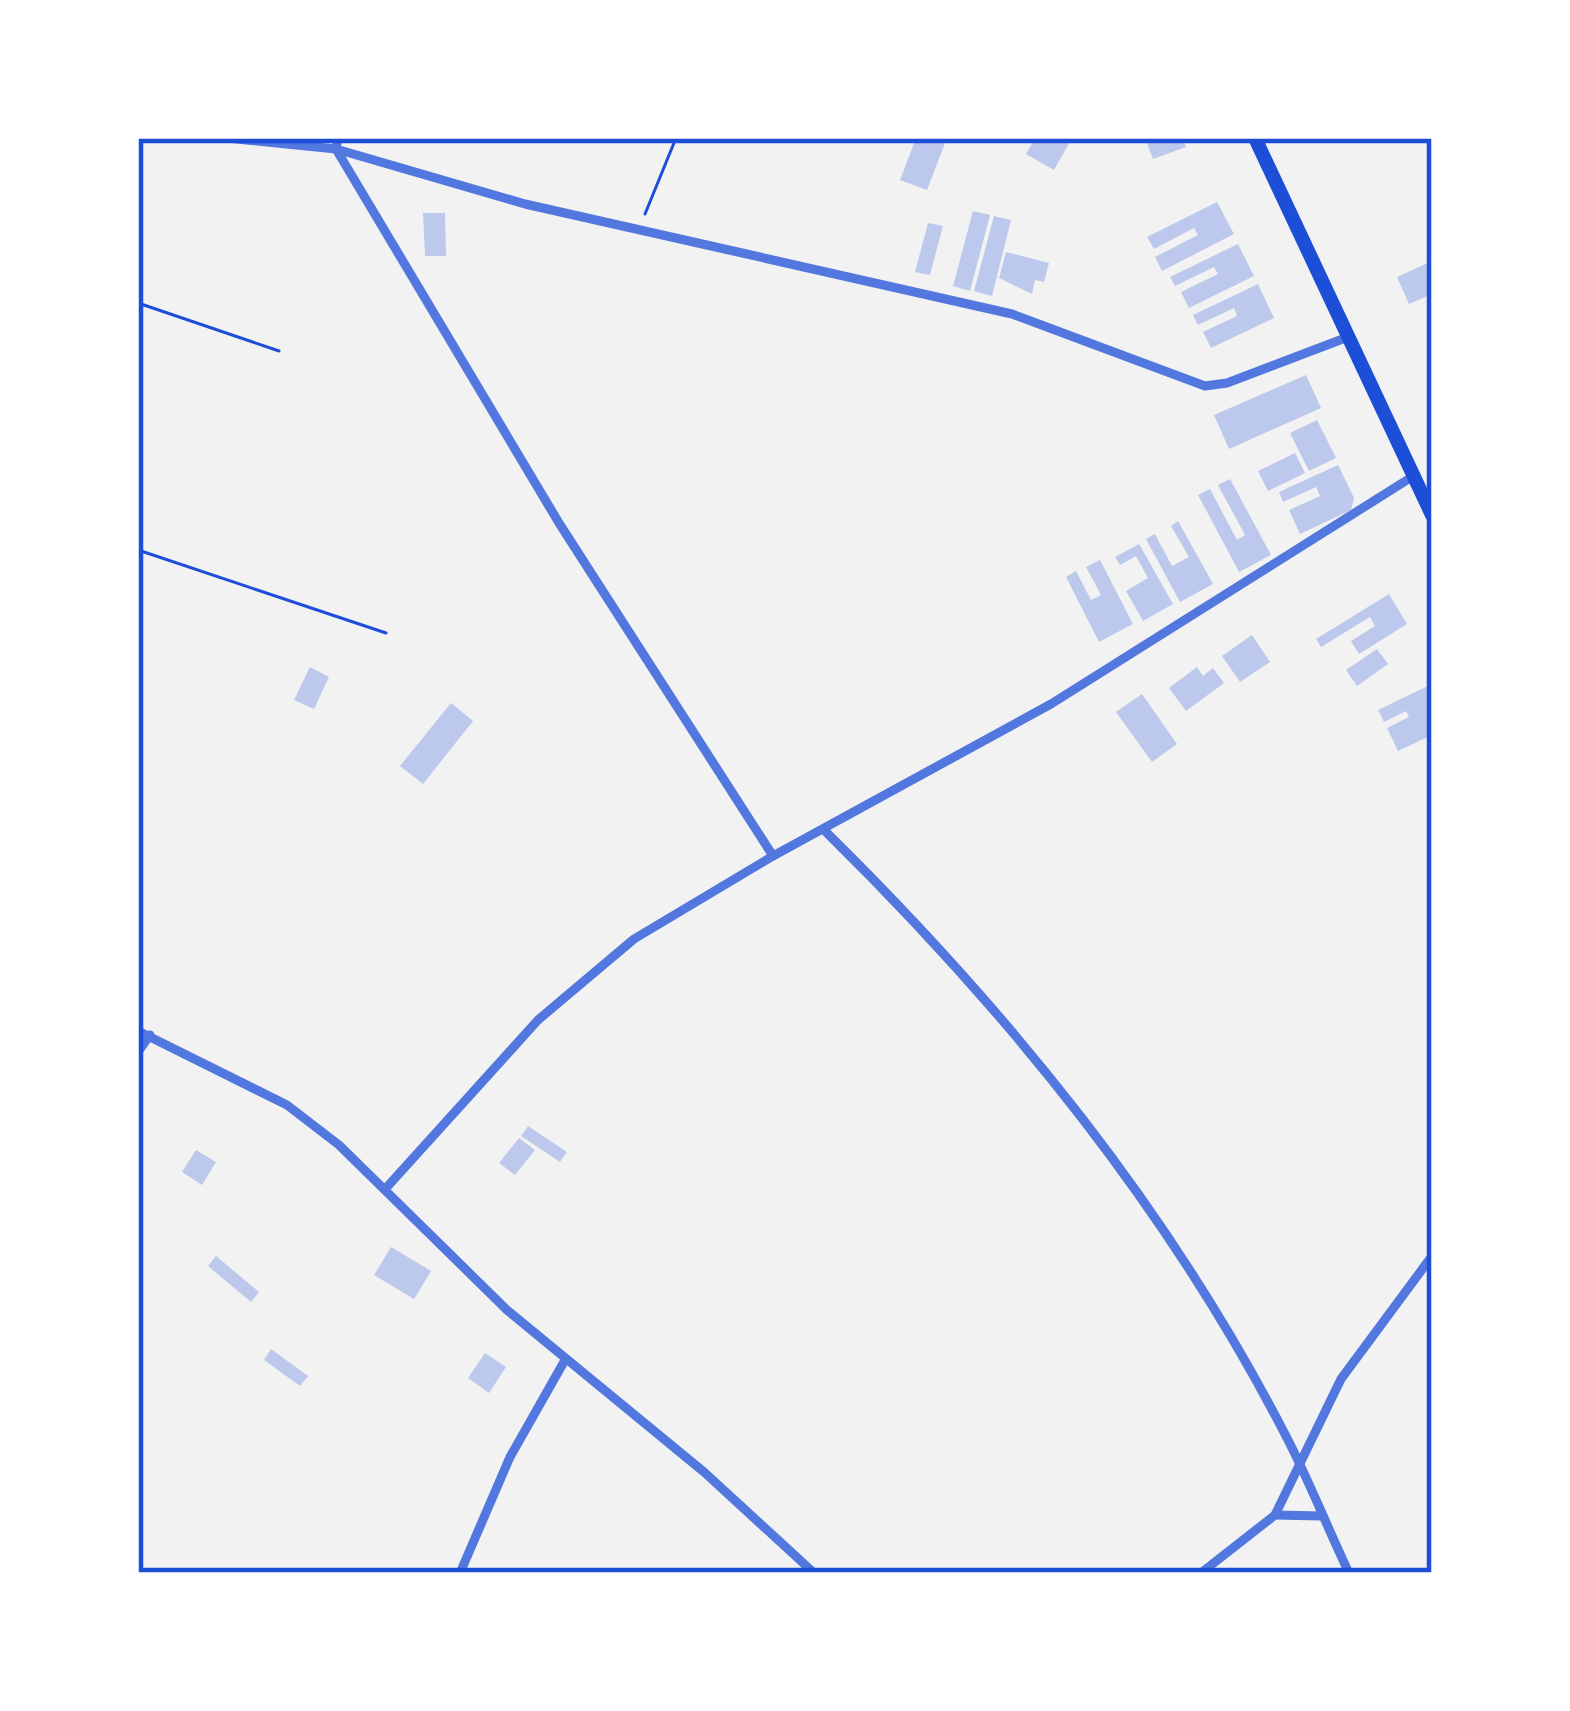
<svg xmlns="http://www.w3.org/2000/svg" width="1570" height="1711" viewBox="0 0 1570 1711" font-family="'Fira Sans',sans-serif">
<style>
.building{fill:#bdc9ec}
.lines{fill:none;stroke-linecap:round;stroke-linejoin:round}
.path{stroke:#1d4ed8;stroke-width:3}
.minor{stroke:#5277de;stroke-width:9}
.primary{stroke:#1d4ed8;stroke-width:14}
.neatline{fill:none;stroke:#1d4ed8;stroke-width:4.5}
</style>
<rect width="100%" height="100%" fill="#f2f2f2"/>
<!-- building -->
<g class="building">
<path d="M 916,138 L 947,138 L 927,190 L 900,180 Z"/>
<path d="M 1035,138 L 1072,138 L 1054,170 L 1026,154 Z"/>
<path d="M 1145,138 L 1183,138 L 1186,147 L 1153,159 Z"/>
<path d="M 1217,202 L 1234,234 L 1162,271 L 1155,257 L 1198,235 L 1194,228 L 1154,249 L 1147,237 Z"/>
<path d="M 973,211 L 990,215 L 970,291 L 953,286 Z"/>
<path d="M 423,213 L 445,213 L 446,256 L 425,256 Z"/>
<path d="M 994,216 L 1011,220 L 992,296 L 974,291 Z"/>
<path d="M 928,223 L 943,226 L 930,275 L 915,272 Z"/>
<path d="M 1238,244 L 1254,276 L 1189,308 L 1181,292 L 1218,274 L 1214,267 L 1175,286 L 1170,277 Z"/>
<path d="M 1006,252 L 1049,263 L 1044,282 L 1035,280 L 1032,294 L 999,278 Z"/>
<path d="M 1432,261 L 1432,294 L 1409,304 L 1397,277 Z"/>
<path d="M 1258,284 L 1274,318 L 1211,348 L 1203,332 L 1237,316 L 1234,308 L 1198,325 L 1193,315 Z"/>
<path d="M 1306,375 L 1321,408 L 1229,449 L 1214,415 Z"/>
<path d="M 1317,420 L 1336,458 L 1309,471 L 1290,433 Z"/>
<path d="M 1295,453 L 1305,473 L 1268,491 L 1258,471 Z"/>
<path d="M 1338,465 L 1354,498 L 1351,510 L 1300,534 L 1289,510 L 1320,496 L 1316,487 L 1283,502 L 1279,492 Z"/>
<path d="M 1230,479 L 1271,555 L 1239,572 L 1198,495 L 1210,489 L 1237,540 L 1245,535 L 1218,485 Z"/>
<path d="M 1178,521 L 1213,584 L 1180,602 L 1146,539 L 1155,534 L 1172,566 L 1189,557 L 1171,526 Z"/>
<path d="M 1139,544 L 1173,604 L 1143,621 L 1126,591 L 1148,578 L 1136,556 L 1120,565 L 1115,557 Z"/>
<path d="M 1100,560 L 1133,624 L 1099,642 L 1066,577 L 1076,571 L 1091,600 L 1101,595 L 1086,567 Z"/>
<path d="M 1389,594 L 1407,624 L 1359,654 L 1351,641 L 1375,626 L 1370,617 L 1321,647 L 1316,639 Z"/>
<path d="M 1252,635 L 1270,662 L 1240,682 L 1222,656 Z"/>
<path d="M 1377,649 L 1388,664 L 1357,686 L 1346,670 Z"/>
<path d="M 310,667 L 329,677 L 314,709 L 294,700 Z"/>
<path d="M 1197,667 L 1203,676 L 1213,668 L 1224,683 L 1186,711 L 1169,688 Z"/>
<path d="M 1432,684 L 1432,735 L 1398,751 L 1387,728 L 1409,717 L 1406,711 L 1384,722 L 1378,710 Z"/>
<path d="M 1142,694 L 1177,744 L 1152,762 L 1116,712 Z"/>
<path d="M 451,703 L 473,721 L 423,784 L 400,766 Z"/>
<path d="M 528,1126 L 567,1152 L 560,1162 L 521,1136 Z"/>
<path d="M 519,1138 L 535,1150 L 515,1175 L 499,1163 Z"/>
<path d="M 196,1150 L 216,1162 L 202,1185 L 182,1172 Z"/>
<path d="M 391,1247 L 431,1271 L 414,1299 L 374,1275 Z"/>
<path d="M 216,1256 L 259,1292 L 251,1302 L 208,1266 Z"/>
<path d="M 271,1349 L 308,1376 L 300,1386 L 264,1360 Z"/>
<path d="M 485,1353 L 506,1367 L 489,1393 L 468,1378 Z"/>
</g>
<g class="lines">
<!-- path -->
<g class="path">
<path d="M 645,214 L 676,138"/>
<path d="M 138,303 L 279,351"/>
<path d="M 138,550 L 386,633"/>
</g>
<!-- minor -->
<g class="minor">
<path d="M 227,138 L 336,149 L 525,204 L 1012,314 L 1205,386 L 1227,383 L 1348,337"/>
<path d="M 338,138 L 336,149 L 559,523 L 773,856"/>
<path d="M 825,831 C 1008,1011 1171,1211 1288,1440 C 1310,1483 1328,1529 1349,1573"/>
<path d="M 138,1031 L 287,1105 L 339,1145 L 507,1310 L 704,1472 L 814,1573"/>
<path d="M 138,1052 L 150,1035"/>
<path d="M 387,1187 L 538,1020 L 634,939 L 773,856 L 1051,704 L 1415,475"/>
<path d="M 1275,1515 L 1321,1516"/>
<path d="M 460,1573 L 510,1457 L 565,1360"/>
<path d="M 1201,1573 L 1275,1515 L 1341,1379 L 1432,1256"/>
</g>
<!-- primary -->
<path class="primary" d="M 1255,138 L 1432,515"/>
</g>
<!-- border -->
<rect width="1570" height="1711" fill="none" stroke="#ffffff" stroke-width="282"/>
<rect x="141" y="141" width="1288" height="1429" class="neatline"/>
</svg>
